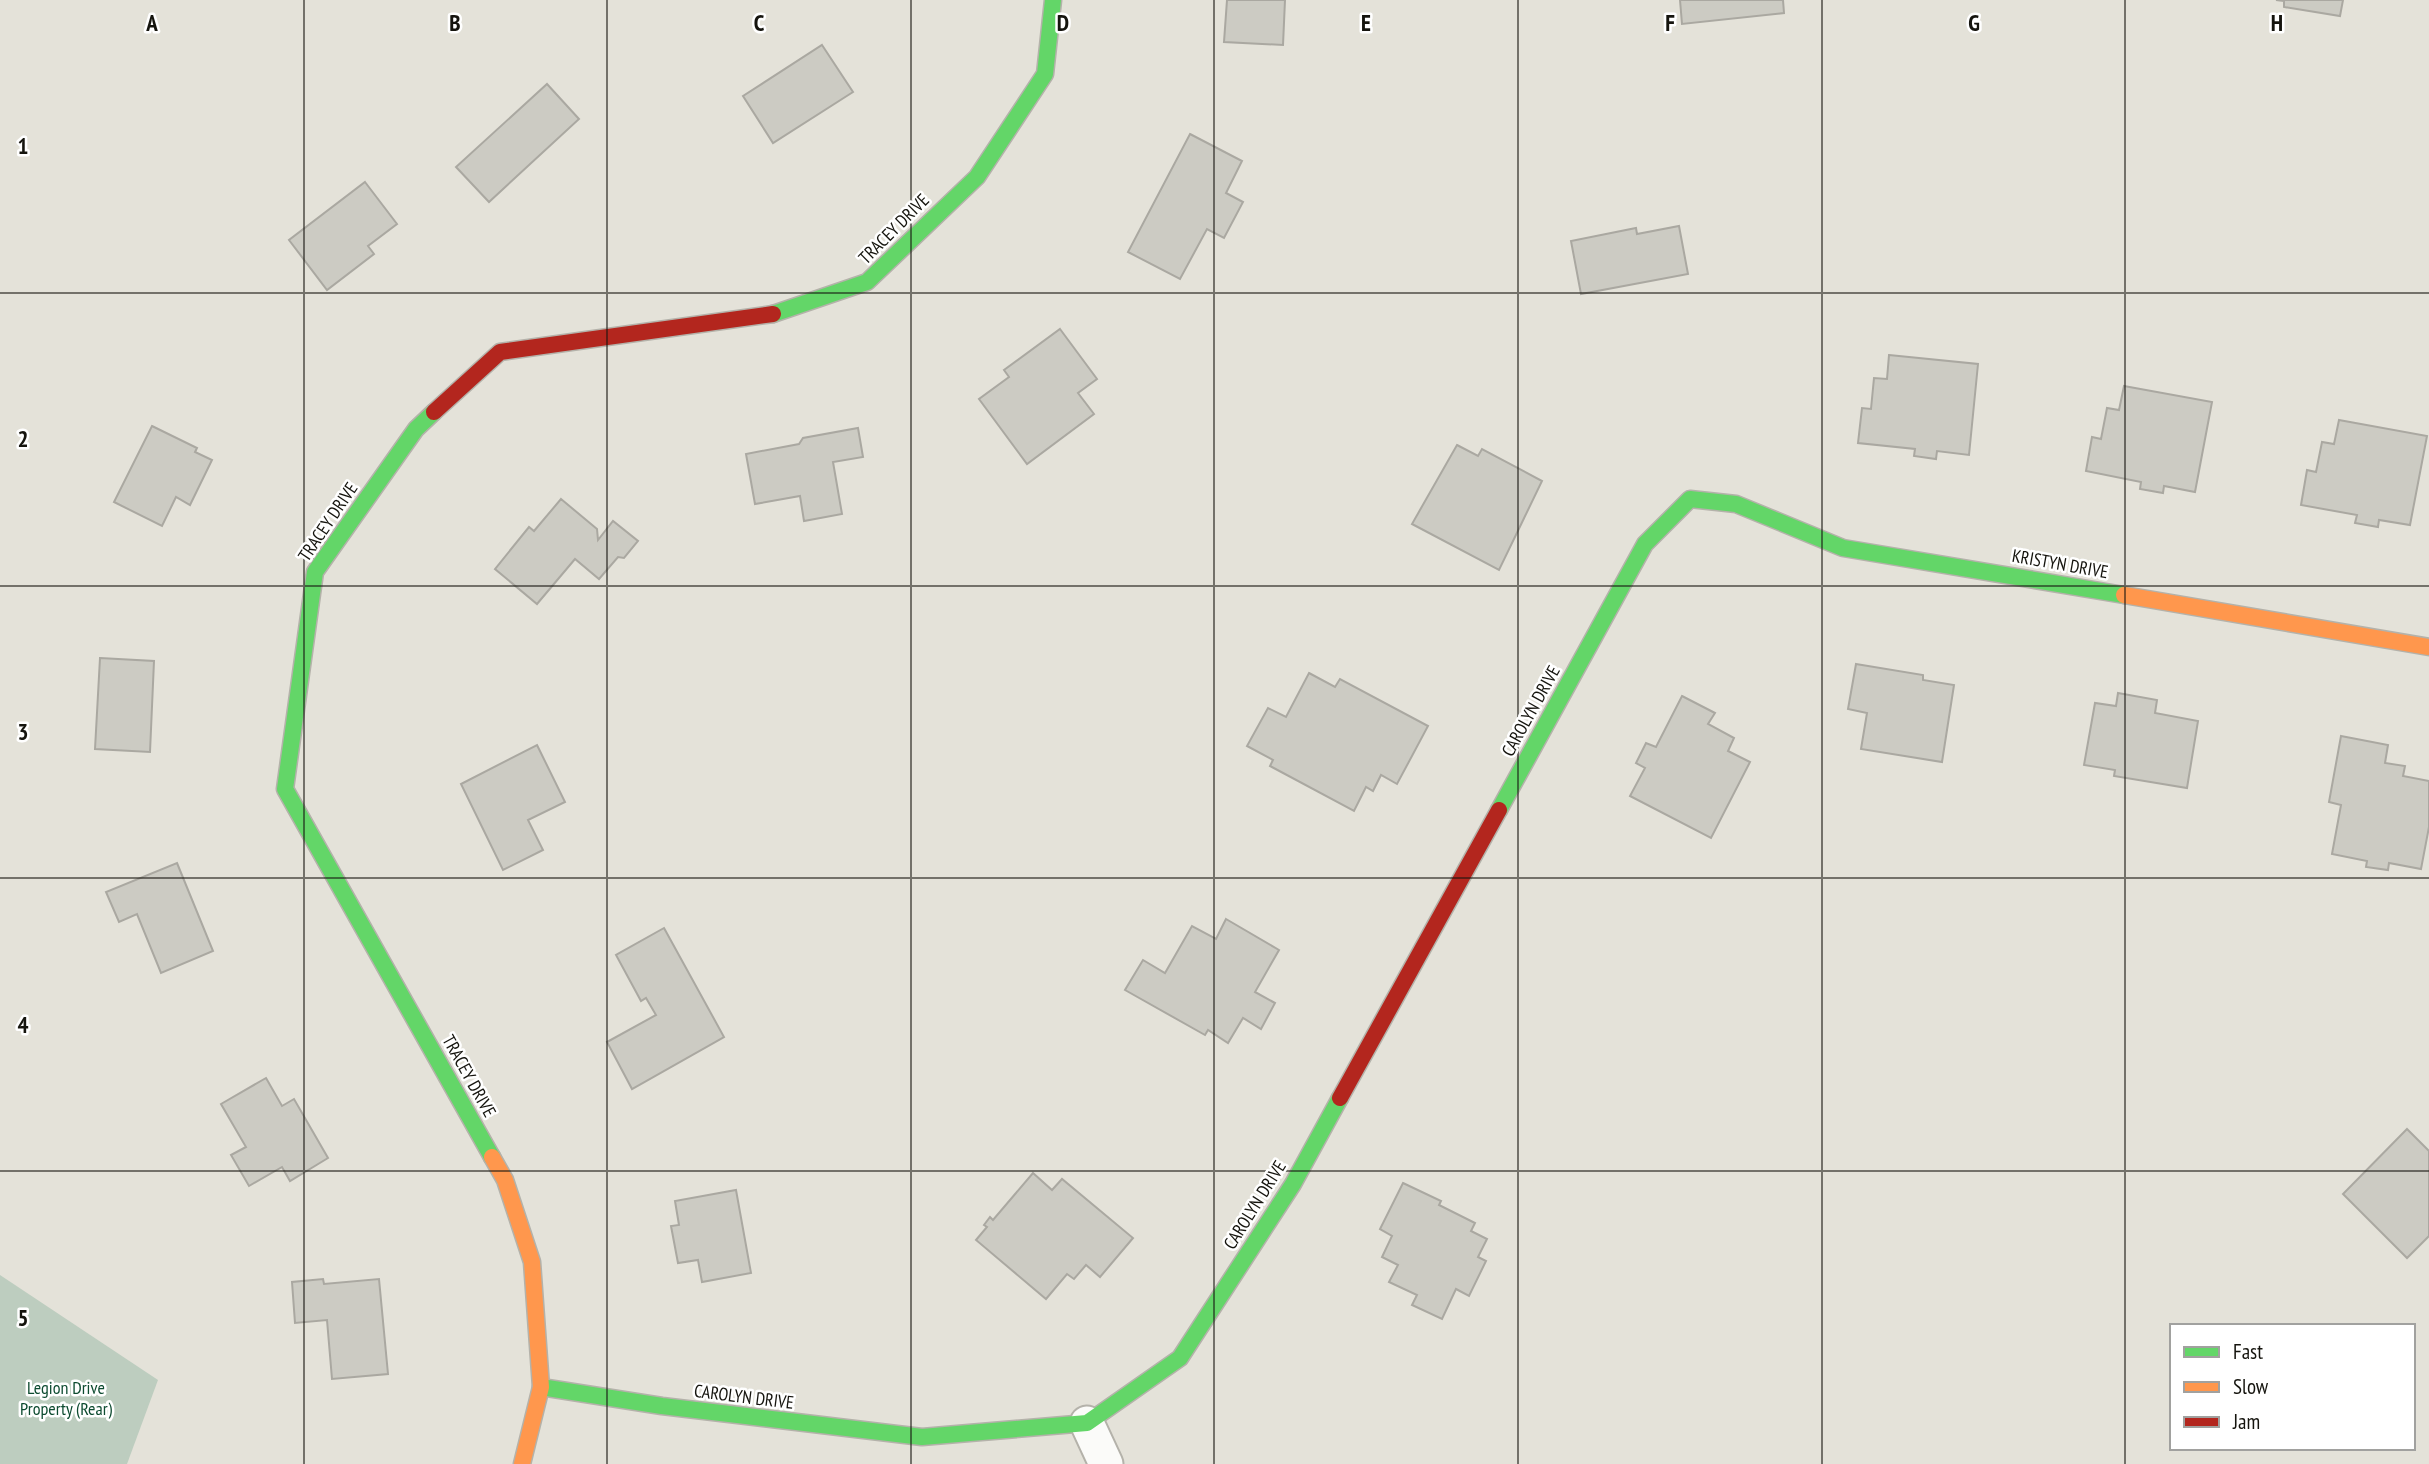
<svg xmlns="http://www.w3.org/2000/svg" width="2429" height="1464" viewBox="0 0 2429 1464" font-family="'PT Sans Narrow',sans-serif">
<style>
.green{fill:#bdcdbf}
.building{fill:#cccbc3;stroke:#aaa8a1;stroke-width:2}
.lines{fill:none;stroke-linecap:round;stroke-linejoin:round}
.street-casing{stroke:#b4b2aa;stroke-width:37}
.fast-casing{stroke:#b4b2aa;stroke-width:19}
.slow-casing{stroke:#b4b2aa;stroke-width:19}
.jam-casing{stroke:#b4b2aa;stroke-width:19}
.street{stroke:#fbfbf9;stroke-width:33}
.fast{stroke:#63d668;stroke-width:16}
.slow{stroke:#ff974d;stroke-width:16}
.jam{stroke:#b3261e;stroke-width:16}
.grid{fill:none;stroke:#15140e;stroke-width:2;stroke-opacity:0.55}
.labels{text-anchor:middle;stroke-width:5;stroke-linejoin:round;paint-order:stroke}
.street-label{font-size:18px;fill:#15140e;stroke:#fff}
.park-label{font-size:18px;fill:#0d4b30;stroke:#fff}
.grid-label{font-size:23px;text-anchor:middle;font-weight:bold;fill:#15140e;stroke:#fff;stroke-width:5;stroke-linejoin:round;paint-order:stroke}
</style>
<rect width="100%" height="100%" fill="#e4e2d9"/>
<!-- green -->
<path class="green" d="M 0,1275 L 158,1380 L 127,1464 L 0,1464 Z"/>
<!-- building -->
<g class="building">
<path d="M 1227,0 L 1285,0 L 1283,45 L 1224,42 Z"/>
<path d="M 1680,0 L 1783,0 L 1784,13 L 1682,24 Z"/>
<path d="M 2276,0 L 2343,0 L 2340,16 L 2284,7 L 2284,1 Z"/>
<path d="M 822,45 L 853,92 L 773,143 L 743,96 Z"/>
<path d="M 547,84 L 579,119 L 489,202 L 456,167 Z"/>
<path d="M 1190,134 L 1242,161 L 1226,193 L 1243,202 L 1224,238 L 1207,229 L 1180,279 L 1128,252 Z"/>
<path d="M 365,182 L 397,224 L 368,246 L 374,254 L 327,290 L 289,240 Z"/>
<path d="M 1679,226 L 1688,274 L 1581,294 L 1571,241 L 1636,228 L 1637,234 Z"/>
<path d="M 1060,329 L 1097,379 L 1078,393 L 1094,414 L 1027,464 L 979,399 L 1009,377 L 1004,370 Z"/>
<path d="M 1889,355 L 1978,364 L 1969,455 L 1937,451 L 1936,459 L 1914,456 L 1915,449 L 1858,443 L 1862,408 L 1871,409 L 1874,378 L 1887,379 Z"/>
<path d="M 2124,386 L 2212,402 L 2195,492 L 2164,486 L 2163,493 L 2140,489 L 2141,482 L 2086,471 L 2092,437 L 2101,439 L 2107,408 L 2119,410 Z"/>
<path d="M 2339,420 L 2427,436 L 2410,525 L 2379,520 L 2378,527 L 2355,523 L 2357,515 L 2301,505 L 2307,470 L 2316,472 L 2322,442 L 2334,444 Z"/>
<path d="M 152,426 L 197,448 L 195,452 L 212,460 L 190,505 L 176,497 L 162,526 L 114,502 Z"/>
<path d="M 858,428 L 863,457 L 833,462 L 842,514 L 804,521 L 800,496 L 755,504 L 746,454 L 799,444 L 803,438 Z"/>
<path d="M 1457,445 L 1478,456 L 1482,449 L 1542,481 L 1499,570 L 1412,524 Z"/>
<path d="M 561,499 L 597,529 L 598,540 L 613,521 L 638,541 L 624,558 L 618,557 L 599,579 L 575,559 L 537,604 L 495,569 L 529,527 L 534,531 Z"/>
<path d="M 100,658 L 154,661 L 150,752 L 95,749 Z"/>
<path d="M 1856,664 L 1923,675 L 1923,680 L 1954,685 L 1942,762 L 1861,749 L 1867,713 L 1848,709 Z"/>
<path d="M 1309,673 L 1335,687 L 1340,679 L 1428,726 L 1397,784 L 1381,775 L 1373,791 L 1366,787 L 1354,811 L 1270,766 L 1273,760 L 1247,746 L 1268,708 L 1286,717 Z"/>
<path d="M 2118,693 L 2157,700 L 2155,713 L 2198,721 L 2187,788 L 2114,776 L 2115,770 L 2084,765 L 2095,703 L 2116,706 Z"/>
<path d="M 1682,696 L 1715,713 L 1708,724 L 1734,738 L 1728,751 L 1750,762 L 1711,838 L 1630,796 L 1645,768 L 1636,763 L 1646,743 L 1656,747 Z"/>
<path d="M 2341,736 L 2388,745 L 2385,763 L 2405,766 L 2403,776 L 2429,781 L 2429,827 L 2421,869 L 2389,863 L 2388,870 L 2366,867 L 2367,861 L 2332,854 L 2341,805 L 2329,802 Z"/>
<path d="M 537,745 L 565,802 L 528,820 L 543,850 L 503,870 L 461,784 Z"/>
<path d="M 177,863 L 213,951 L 161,973 L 137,914 L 119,922 L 106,892 Z"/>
<path d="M 1226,919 L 1279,950 L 1255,992 L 1275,1003 L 1261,1029 L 1243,1018 L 1228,1043 L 1208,1030 L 1205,1035 L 1125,990 L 1143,960 L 1165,973 L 1192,926 L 1216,939 Z"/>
<path d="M 664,928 L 724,1037 L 632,1089 L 607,1042 L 656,1015 L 646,998 L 641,1001 L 616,955 Z"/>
<path d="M 266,1078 L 282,1106 L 294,1099 L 328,1158 L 290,1181 L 282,1167 L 249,1186 L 231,1155 L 246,1147 L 221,1104 Z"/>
<path d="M 2407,1129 L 2429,1151 L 2429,1236 L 2407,1258 L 2343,1194 Z"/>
<path d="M 1033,1173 L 1052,1190 L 1062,1179 L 1133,1238 L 1100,1277 L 1086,1265 L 1074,1279 L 1067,1274 L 1046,1299 L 976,1240 L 987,1227 L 984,1225 L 990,1217 L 993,1220 Z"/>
<path d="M 1403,1183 L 1441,1201 L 1439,1205 L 1475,1223 L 1471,1231 L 1487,1239 L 1478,1257 L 1486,1261 L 1469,1296 L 1456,1289 L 1442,1319 L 1412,1305 L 1417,1295 L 1389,1282 L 1398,1265 L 1382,1257 L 1392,1236 L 1380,1229 Z"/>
<path d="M 736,1190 L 751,1273 L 702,1282 L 698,1260 L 678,1263 L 671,1226 L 679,1225 L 675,1201 Z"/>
<path d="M 323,1279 L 324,1284 L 379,1279 L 388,1374 L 332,1379 L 327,1320 L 295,1323 L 292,1282 Z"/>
</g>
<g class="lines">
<defs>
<path id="street" d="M 1087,1423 L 1106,1464"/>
<g id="fast">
<path d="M 773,314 L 867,282 L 977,177 L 1045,74 L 1053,0"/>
<path d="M 434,412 L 416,429 L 315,572 L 285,789 L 492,1157"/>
<path d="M 1499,810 L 1645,544 L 1690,499 L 1736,504 L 1843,548 L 2124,595"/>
<path d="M 541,1387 L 662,1406 L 922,1437 L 1087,1423 L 1180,1358 L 1293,1184 L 1340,1098"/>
</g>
<g id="slow">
<path d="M 2124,595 L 2429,647"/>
<path d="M 492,1157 L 505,1180 L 532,1262 L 541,1387 L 522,1464"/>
</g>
<g id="jam">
<path d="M 434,412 L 500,352 L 773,314"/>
<path d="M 1340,1098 L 1499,810"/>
</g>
</defs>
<!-- street casing -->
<use href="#street" class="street-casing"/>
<!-- fast casing -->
<use href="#fast" class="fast-casing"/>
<!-- slow casing -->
<use href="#slow" class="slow-casing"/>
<!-- jam casing -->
<use href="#jam" class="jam-casing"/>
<!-- street -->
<use href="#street" class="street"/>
<!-- fast -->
<use href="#fast" class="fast"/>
<!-- slow -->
<use href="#slow" class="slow"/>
<!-- jam -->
<use href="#jam" class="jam"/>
</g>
<!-- grid -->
<path class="grid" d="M 304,0 L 304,1464M 607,0 L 607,1464M 911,0 L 911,1464M 1214,0 L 1214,1464M 1518,0 L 1518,1464M 1822,0 L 1822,1464M 2125,0 L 2125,1464M 0,293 L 2429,293M 0,586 L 2429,586M 0,878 L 2429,878M 0,1171 L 2429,1171"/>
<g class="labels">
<!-- street labels -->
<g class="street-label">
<text transform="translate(894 229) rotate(-45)" y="6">TRACEY DRIVE</text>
<text transform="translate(328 522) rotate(-56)" y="6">TRACEY DRIVE</text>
<text transform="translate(2060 564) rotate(10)" y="6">KRISTYN DRIVE</text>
<text transform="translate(1531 711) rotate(-61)" y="6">CAROLYN DRIVE</text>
<text transform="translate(469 1076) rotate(61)" y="6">TRACEY DRIVE</text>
<text transform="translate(1255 1205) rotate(-58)" y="6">CAROLYN DRIVE</text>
<text transform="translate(744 1397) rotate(7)" y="6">CAROLYN DRIVE</text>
</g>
<!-- park labels -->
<g class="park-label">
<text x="66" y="1394">Legion Drive<tspan x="66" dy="21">Property (Rear)</tspan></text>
</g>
</g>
<g class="grid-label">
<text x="152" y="31">A</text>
<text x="455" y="31">B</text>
<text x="759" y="31">C</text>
<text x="1063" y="31">D</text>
<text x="1366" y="31">E</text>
<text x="1670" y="31">F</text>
<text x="1974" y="31">G</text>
<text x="2277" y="31">H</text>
<text x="23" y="154">1</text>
<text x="23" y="447">2</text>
<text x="23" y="740">3</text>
<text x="23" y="1033">4</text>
<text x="23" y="1326">5</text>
</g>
<!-- legend -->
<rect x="2170" y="1324" width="245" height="126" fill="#ffffff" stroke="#a1a19f" stroke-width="2"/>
<rect x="2184" y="1347" width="35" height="10" fill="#63d668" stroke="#a1a19f" stroke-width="2"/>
<text x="2233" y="1359" font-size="21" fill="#15140e">Fast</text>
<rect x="2184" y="1382" width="35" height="10" fill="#ff974d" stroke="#a1a19f" stroke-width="2"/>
<text x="2233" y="1394" font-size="21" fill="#15140e">Slow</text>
<rect x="2184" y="1417" width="35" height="10" fill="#b3261e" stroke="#a1a19f" stroke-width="2"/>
<text x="2233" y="1429" font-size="21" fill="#15140e">Jam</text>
</svg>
